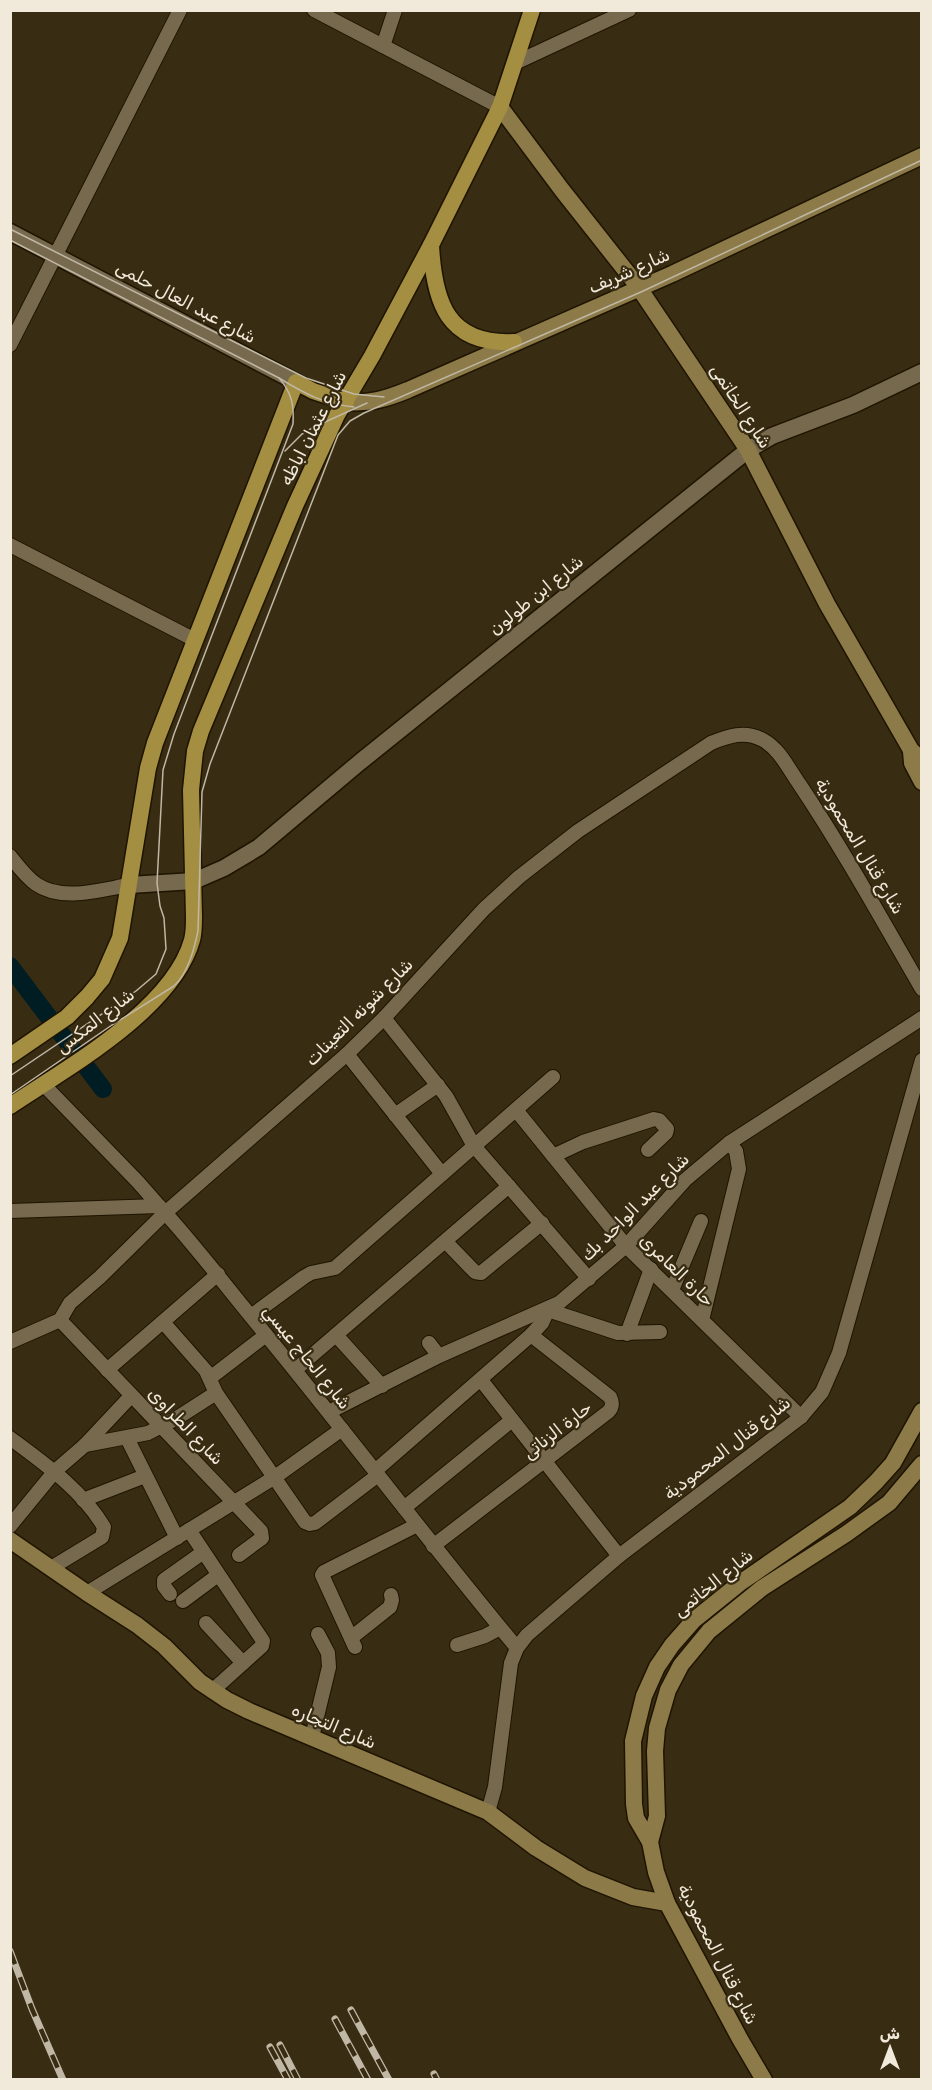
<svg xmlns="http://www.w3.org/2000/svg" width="932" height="2090" viewBox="0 0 932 2090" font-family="Rubik,Vazirmatn,sans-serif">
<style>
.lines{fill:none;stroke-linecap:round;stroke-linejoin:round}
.canal{stroke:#001d24;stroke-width:18}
.minor-casing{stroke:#1f1400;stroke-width:16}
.tertiary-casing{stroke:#1f1400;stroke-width:19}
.secondary-casing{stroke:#1f1400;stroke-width:19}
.primary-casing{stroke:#1f1400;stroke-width:19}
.minor{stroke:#76694e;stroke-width:14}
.tertiary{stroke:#76694e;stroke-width:16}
.secondary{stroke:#8c7b48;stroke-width:16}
.primary{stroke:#a38e42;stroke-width:16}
.tram{stroke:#c0b7a5;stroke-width:1.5}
.rail-casing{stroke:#c0b7a5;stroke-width:7}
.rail{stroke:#382c12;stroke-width:4.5;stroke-dasharray:14;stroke-linecap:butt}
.labels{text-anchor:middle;stroke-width:4.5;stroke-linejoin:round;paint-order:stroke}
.street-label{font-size:18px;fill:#f1e9da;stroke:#382c12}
</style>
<rect width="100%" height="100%" fill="#382c12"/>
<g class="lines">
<!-- canal -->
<path class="canal" d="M 10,966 L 103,1089"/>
<defs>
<g id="minor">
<path d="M 314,10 L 500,107"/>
<path d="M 383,46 L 395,10"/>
<path d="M 515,63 L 629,10"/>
<path d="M 10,345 L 180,10"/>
<path d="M 10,545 L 195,640"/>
<path d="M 10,856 C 18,866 26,877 36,884 C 62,902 100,890 129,885"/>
<path d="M 384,1018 L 446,1096 L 474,1146 L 589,1279"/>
<path d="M 347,1054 L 442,1174"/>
<path d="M 43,1084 L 138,1182 L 159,1206"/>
<path d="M 516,1110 L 626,1246 L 801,1417"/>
<path d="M 395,1115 L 438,1085"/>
<path d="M 553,1156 L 583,1142 L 654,1119 L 659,1120 L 667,1129 L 666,1133 L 648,1150"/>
<path d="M 10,1211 L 159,1206 C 194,1244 225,1285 258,1325 C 346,1432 429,1542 517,1648"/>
<path d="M 446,1242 L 475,1272 L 481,1273 L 542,1223"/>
<path d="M 672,1290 L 701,1221"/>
<path d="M 251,1316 L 304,1277 L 311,1273 L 335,1268 L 553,1077"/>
<path d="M 60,1320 L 261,1531 L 262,1538 L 239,1555"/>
<path d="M 702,1320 L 739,1169 L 736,1151 L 729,1143"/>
<path d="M 163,1322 L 206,1371 L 216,1393 L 305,1522 L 310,1524 L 315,1523 L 378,1475"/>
<path d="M 627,1334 L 651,1269"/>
<path d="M 336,1335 L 382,1386"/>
<path d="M 10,1342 L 60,1320 L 70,1303 L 100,1277 L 165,1213 L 347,1054 L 384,1018 L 484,909 L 519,877 L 578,831 L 711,743 C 728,736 745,730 763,740 C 780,749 789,770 800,785 C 844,851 882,920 922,989"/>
<path d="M 429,1343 L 439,1356"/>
<path d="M 107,1370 L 218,1274"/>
<path d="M 295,1370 L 509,1186"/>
<path d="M 210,1378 L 266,1335"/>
<path d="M 481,1380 L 619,1556"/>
<path d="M 329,1412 L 439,1356 L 559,1303 L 626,1246 L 685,1180 L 729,1143 L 922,1018"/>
<path d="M 10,1438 C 45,1464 82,1490 104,1527 L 102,1537 L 51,1568"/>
<path d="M 127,1438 L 177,1538"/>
<path d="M 85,1445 L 148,1433 L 177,1418 L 216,1393"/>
<path d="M 375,1471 L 531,1335 L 542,1323 L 548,1310 L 618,1333 L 660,1332"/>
<path d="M 83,1500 L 145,1476"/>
<path d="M 404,1508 L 512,1420"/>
<path d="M 10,1526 L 55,1471 L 85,1445 L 131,1396"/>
<path d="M 189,1530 L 263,1641 L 262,1646 L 212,1691"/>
<path d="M 433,1546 L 608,1412 C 613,1407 613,1403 610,1397 L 531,1335"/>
<path d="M 87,1593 L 275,1477 L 342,1429"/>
<path d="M 170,1594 L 164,1586 L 164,1580 L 202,1553"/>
<path d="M 183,1601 L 218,1575"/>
<path d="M 206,1623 L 243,1663"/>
<path d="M 351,1638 L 390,1607 L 392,1600 L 391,1595"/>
<path d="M 457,1645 L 485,1636 L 500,1628"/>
<path d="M 355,1647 L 322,1575 L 324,1572 L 417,1525"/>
<path d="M 312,1737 L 329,1667 L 328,1653 L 318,1634"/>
<path d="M 488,1812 L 495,1787 L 511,1663 L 517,1648 L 527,1635 L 619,1556 L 801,1417 L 822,1392 L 839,1353 L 922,1060"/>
</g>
<g id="tertiary">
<path d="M 10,232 L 296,382"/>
<path d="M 129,885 L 194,881 L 224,868 L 259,847 L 360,762 L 748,450 L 772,436 L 853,405 L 922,372"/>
</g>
<g id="secondary">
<path d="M 500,107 L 562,190 L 637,285 L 748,450 L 827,604 L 911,750 L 922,761"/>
<path d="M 346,402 C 369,404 386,399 408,390 L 672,274 L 922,156"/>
<path d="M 911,751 L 912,763 L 922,782"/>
<path d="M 10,1540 L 87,1593 L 137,1625 L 164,1646 L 200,1682 L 227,1700 L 249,1711 L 488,1812 L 536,1848 L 585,1878 L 633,1897 L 667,1903"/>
<path d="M 650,1842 L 657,1816 L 655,1751 L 657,1728 L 668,1690 L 681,1665 L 709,1631 L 762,1588 L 846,1534 L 889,1503 L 922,1464"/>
<path d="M 764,2080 L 740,2039 L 667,1903 L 656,1872 L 650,1842 L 636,1818 L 634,1804 L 633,1741 L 644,1696 L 657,1667 L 672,1645 L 694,1620 L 740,1583 L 850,1507 L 876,1482 L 893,1463 L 922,1411"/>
</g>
<g id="primary">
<path d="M 431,245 C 434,302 447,345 514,342"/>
<path d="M 10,1056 L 67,1017 L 87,997 L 102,979 L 120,938 L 148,768 L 155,743 L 296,382 L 313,391 L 346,402"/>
<path d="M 10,1106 C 67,1068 173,1009 192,940 C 194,933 194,925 194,917 L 191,790 L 195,751 L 201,731 L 295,506 L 337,415 L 372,356 L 431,245 L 500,107 L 532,10"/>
</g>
</defs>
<!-- minor casing -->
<use href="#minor" class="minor-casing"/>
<!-- tertiary casing -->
<use href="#tertiary" class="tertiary-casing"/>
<!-- secondary casing -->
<use href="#secondary" class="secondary-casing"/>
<!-- primary casing -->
<use href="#primary" class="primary-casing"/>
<!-- minor -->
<use href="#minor" class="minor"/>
<!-- tertiary -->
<use href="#tertiary" class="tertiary"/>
<!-- secondary -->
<use href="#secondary" class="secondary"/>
<!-- primary -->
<use href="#primary" class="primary"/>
<!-- tram -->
<g class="tram">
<path d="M 10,229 L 306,378 L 354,394 L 384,397"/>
<path d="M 10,240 L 279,378 C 305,394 324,404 354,407"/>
<path d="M 285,451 L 302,434 L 314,427 L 367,403"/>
<path d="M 10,1076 L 136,991 L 156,974 L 166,949 L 164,918 L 160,906 L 157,883 L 163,770 L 174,734 L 293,424 C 294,405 292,393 279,378"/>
<path d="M 10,1095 L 112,1025 L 174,986 C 188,973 194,950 198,931 L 202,792 L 210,764 L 338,435 L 350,421 L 364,413 L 641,292 L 922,160"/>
</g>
<defs>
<g id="rail">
<path d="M 10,1951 L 32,2009 L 63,2080"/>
<path d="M 351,2010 L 389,2080"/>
<path d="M 335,2019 L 368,2080"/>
<path d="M 280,2045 L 298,2080"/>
<path d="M 270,2047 L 288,2080"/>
<path d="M 434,2074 L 437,2080"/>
</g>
</defs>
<!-- rail casing -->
<use href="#rail" class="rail-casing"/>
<!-- rail -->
<use href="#rail" class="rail"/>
</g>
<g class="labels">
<!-- street labels -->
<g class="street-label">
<text transform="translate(629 271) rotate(-24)" y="6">شارع شريف</text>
<text transform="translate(186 302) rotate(28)" y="6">شارع عبد العال حلمى</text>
<text transform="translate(741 406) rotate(57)" y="6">شارع الخاتمى</text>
<text transform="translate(313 428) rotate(-63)" y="6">شارع عثمان اباظه</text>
<text transform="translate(536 595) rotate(-39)" y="6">شارع ابن طولون</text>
<text transform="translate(860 846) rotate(59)" y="6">شارع قنال المحمودية</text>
<text transform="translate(359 1012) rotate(-45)" y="6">شارع شونه التعينات</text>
<text transform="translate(95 1021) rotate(-38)" y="6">شارع المكس</text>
<text transform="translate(635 1207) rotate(-45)" y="6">شارع عبد الواحد بك</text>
<text transform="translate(677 1270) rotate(44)" y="6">حارة العامرى</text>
<text transform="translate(307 1357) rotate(51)" y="6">شارع الحاج عيسي</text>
<text transform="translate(186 1426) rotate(46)" y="6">شارع الطراوى</text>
<text transform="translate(557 1430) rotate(-38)" y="6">حارة الزناتى</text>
<text transform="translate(727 1448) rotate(-38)" y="6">شارع قنال المحمودية</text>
<text transform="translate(713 1583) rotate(-39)" y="6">شارع الخاتمى</text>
<text transform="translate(334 1726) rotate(23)" y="6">شارع التجاره</text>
<text transform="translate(718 1954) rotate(63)" y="6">شارع قنال المحمودية</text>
</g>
</g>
<!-- border -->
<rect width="932" height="2090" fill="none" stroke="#f1e9da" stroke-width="24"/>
<!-- north arrow -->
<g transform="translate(890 2048)" stroke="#382c12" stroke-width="4.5" paint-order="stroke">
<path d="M0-4.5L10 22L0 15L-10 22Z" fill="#f1e9da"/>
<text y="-9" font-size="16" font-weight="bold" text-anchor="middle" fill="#f1e9da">ش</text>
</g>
</svg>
